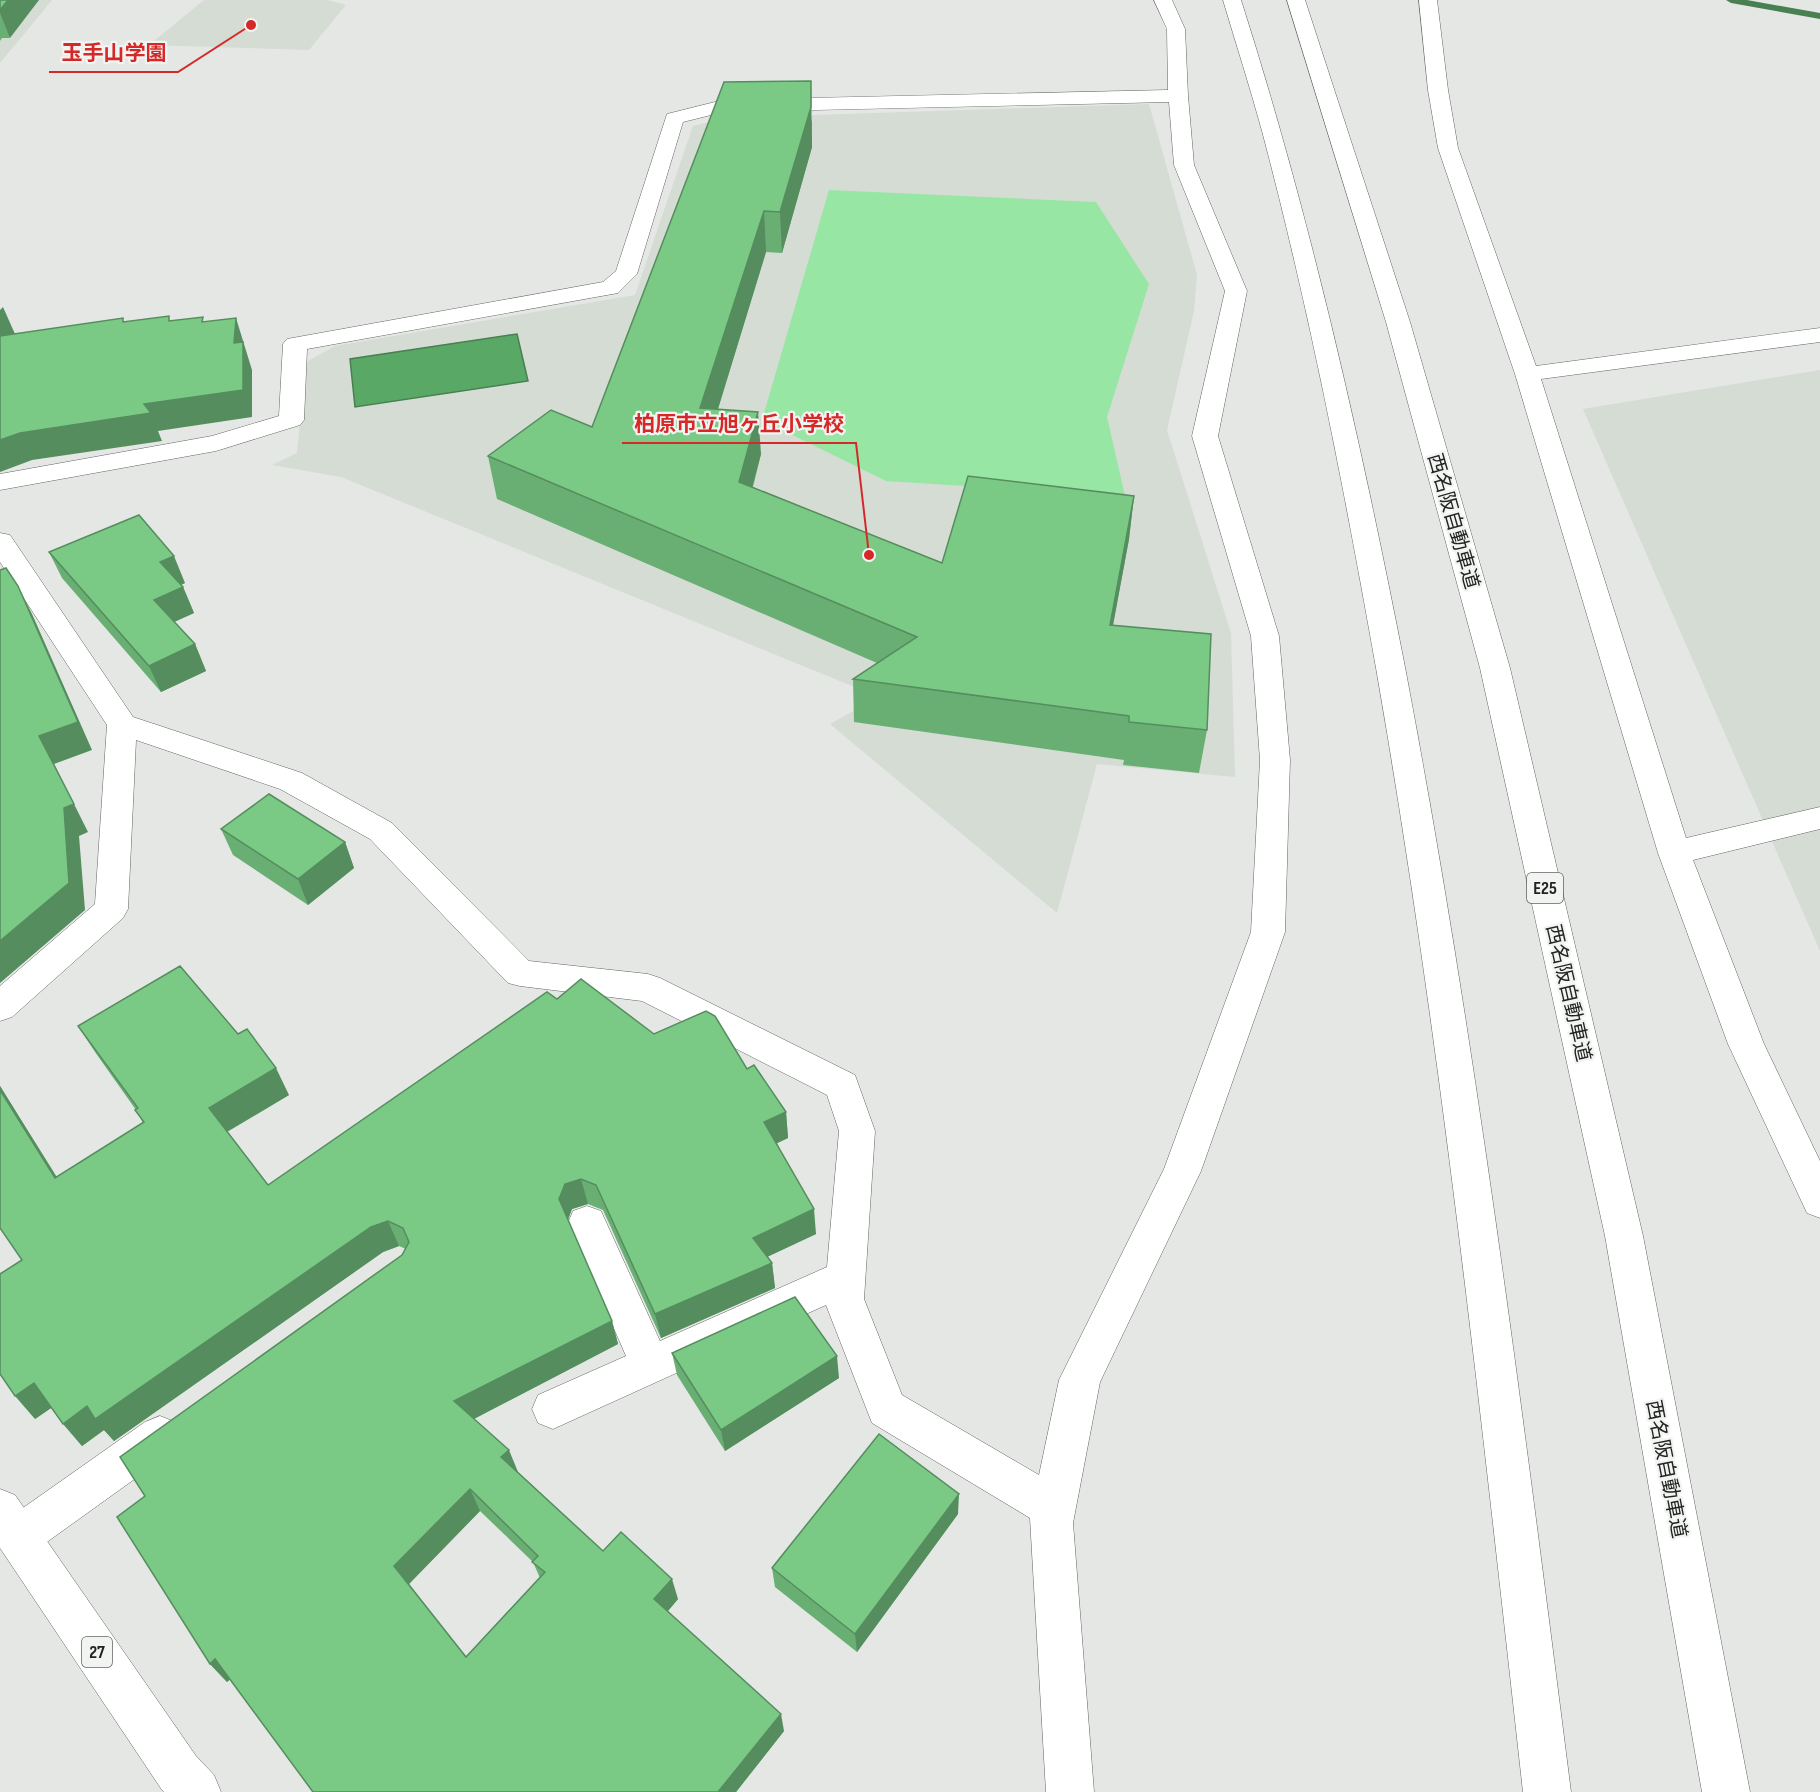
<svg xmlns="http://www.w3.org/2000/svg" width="1820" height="1792" viewBox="0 0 1820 1792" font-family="'Sofia Sans Condensed','Noto Sans JP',sans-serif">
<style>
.built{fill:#d4dcd4}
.green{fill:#98e6a3}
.water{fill:#59a866;stroke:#488052;stroke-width:1.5}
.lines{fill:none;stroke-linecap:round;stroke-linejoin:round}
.stream{fill:#488052;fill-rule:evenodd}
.minor-casing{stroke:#636563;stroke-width:1}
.major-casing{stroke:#636563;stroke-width:1}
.highway-casing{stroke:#636563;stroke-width:1}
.minor{fill:#fff;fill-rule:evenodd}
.major{fill:#fff;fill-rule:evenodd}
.highway{fill:#fff;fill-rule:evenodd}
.wall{fill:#69ae73;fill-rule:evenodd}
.shaded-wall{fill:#558d5e}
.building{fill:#7aca86;stroke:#558d5e;stroke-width:1.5;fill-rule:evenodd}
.labels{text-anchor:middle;stroke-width:4.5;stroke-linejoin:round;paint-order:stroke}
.shield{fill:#f1f4f1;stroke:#606260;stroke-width:1.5}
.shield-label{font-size:18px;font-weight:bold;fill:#222322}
.street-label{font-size:20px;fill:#222322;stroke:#f1f4f1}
.leader{fill:none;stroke:#d62828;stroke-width:2}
.callout-dot{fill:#d62828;stroke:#f1f4f1;stroke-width:2}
.callout-label{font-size:21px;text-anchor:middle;font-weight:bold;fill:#d62828;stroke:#f1f4f1;stroke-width:4.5;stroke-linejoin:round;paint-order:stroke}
</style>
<rect width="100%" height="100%" fill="#e4e7e4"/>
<!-- built -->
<g class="built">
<path d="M 0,0 L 52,0 L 0,63 Z"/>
<path d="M 204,0 L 327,0 L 346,5 L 309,50 L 149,45 Z"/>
<path d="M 1149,104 L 1197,275 L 1194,311 L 1167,430 L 1231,633 L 1235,777 L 1097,764 L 1057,913 L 830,724 L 879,697 L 341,477 L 272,465 L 297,453 L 306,362 L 335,346 L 635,295 L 693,126 L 726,118 Z"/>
<path d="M 1820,370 L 1820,951 L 1583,409 Z"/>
</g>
<!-- green -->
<path class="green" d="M 829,190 L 1096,202 L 1149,284 L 1107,417 L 1125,496 L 886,481 L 762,420 Z"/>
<!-- water -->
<path class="water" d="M 517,334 L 528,381 L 355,407 L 350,359 Z"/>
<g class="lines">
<!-- stream -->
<path class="stream" d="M 1726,0 L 1747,0 L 1820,13 L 1820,19 L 1731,3 Z"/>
<defs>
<g id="minor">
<path d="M 1154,0 L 1172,0 L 1185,29 L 1188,96 L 1194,165 L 1247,291 L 1218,436 L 1279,636 L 1290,760 L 1285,932 L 1201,1171 L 1100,1382 L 1073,1523 L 1094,1792 L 1046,1792 L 1030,1518 L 872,1423 L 826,1305 L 553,1429 L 538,1423 L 532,1409 L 538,1395 L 626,1356 L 568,1223 L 573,1211 L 587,1206 L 601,1211 L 660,1341 L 827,1267 L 839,1131 L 827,1095 L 642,1001 L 520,986 L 508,983 L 370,839 L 280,789 L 136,740 L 128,909 L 123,918 L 12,1017 L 0,1021 L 0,986 L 95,904 L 107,725 L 0,562 L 0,533 L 10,535 L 133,717 L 302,773 L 392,823 L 529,961 L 648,974 L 660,978 L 855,1075 L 875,1131 L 864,1299 L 902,1395 L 1039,1475 L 1059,1380 L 1164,1169 L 1251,932 L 1260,760 L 1251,636 L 1192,436 L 1225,291 L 1174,165 L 1169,102 L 723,112 L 683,122 L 637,274 L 618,293 L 307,349 L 304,420 L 300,425 L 216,451 L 0,490 L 0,474 L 212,436 L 279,416 L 283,344 L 287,339 L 603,282 L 616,271 L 667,114 L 723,100 L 1168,90 L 1167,29 Z"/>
<path d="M 1419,0 L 1437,0 L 1448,90 L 1458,148 L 1536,366 L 1820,328 L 1820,342 L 1541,379 L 1686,838 L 1820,807 L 1820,829 L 1693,860 L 1764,1044 L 1820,1161 L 1820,1218 L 1807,1213 L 1728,1044 L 1658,853 L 1515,374 L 1438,148 L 1428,90 Z"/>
<path d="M 160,1416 L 175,1422 L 181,1436 L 175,1450 L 33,1552 L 18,1559 L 3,1552 C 0,1543 0,1531 3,1522 L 145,1422 Z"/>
</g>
<path id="major" d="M 0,1489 L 15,1495 L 196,1756 L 214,1775 L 221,1792 L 164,1792 L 162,1790 L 0,1548 Z"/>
<g id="highway">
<path d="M 1223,0 L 1241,0 C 1311,219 1361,442 1405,667 C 1476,1040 1523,1416 1571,1792 L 1523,1792 C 1481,1416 1441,1040 1376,668 C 1344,488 1309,308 1262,131 C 1250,87 1236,44 1223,0 Z"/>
<path d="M 1287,0 L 1305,0 L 1410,322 L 1510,668 L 1643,1236 L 1750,1792 L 1702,1792 L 1605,1236 L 1480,668 L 1386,322 Z"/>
</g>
</defs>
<!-- minor casing -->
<use href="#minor" class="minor-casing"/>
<!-- major casing -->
<use href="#major" class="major-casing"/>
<!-- highway casing -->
<use href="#highway" class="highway-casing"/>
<!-- minor -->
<use href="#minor" class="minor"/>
<!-- major -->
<use href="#major" class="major"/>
<!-- highway -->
<use href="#highway" class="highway"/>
</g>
<!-- wall -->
<g class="wall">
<path d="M 0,0 L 10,38 L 2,38 L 0,41 Z"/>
<path d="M 812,120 L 812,147 L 782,253 L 766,252 L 718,409 L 761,454 L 753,487 L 942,563 L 1134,496 L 1129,539 L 1113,625 L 1207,730 L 1199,773 L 1123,765 L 1124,760 L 854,722 L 853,679 L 877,663 L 497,499 L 488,456 L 592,427 Z"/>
<path d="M 49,552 L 185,583 L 181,585 L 183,587 L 194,613 L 174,622 L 195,644 L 206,671 L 161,692 L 62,578 Z"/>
<path d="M 221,829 L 345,842 L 354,868 L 308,905 L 233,855 Z"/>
<path d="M 557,999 L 747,1069 L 786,1112 L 788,1138 L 777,1143 L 816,1234 L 767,1257 L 772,1263 L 775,1288 L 661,1338 L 603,1210 L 588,1204 L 572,1209 L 568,1220 L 612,1321 L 618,1344 L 474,1419 L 518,1472 L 603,1551 L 678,1599 L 668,1611 L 784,1731 L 736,1792 L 313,1792 L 230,1679 L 227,1682 L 210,1664 L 145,1496 L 402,1255 L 406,1249 L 399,1246 L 383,1252 L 114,1441 L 104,1430 L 82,1446 L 51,1408 L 35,1419 L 22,1260 L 0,1086 L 56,1177 L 143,1123 L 136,1110 L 95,1052 L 78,1026 L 289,1095 L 227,1132 L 268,1185 ZM 480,1511 L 533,1562 L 540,1578 L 466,1657 L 409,1584 Z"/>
<path d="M 672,1353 L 839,1378 L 725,1451 L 677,1375 Z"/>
<path d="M 958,1514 L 857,1652 L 775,1587 L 772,1568 Z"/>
</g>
<!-- shaded-wall -->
<g class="shaded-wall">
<path d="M 8,0 L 39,0 L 10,38 L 0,13 L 0,10 Z"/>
<path d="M 811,81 L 812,147 L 782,253 L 780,212 Z"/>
<path d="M 764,211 L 766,252 L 705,451 L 700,408 Z"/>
<path d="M 3,307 L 15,334 L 0,350 L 0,310 Z"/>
<path d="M 236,318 L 252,370 L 252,417 L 158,431 L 162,441 L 32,460 L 0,472 L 0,440 L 20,433 L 144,404 L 234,343 Z"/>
<path d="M 758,412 L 761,454 L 742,525 L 739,482 Z"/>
<path d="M 1134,496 L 1129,539 L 1105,668 L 1110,625 Z"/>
<path d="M 174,556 L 185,583 L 171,589 L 160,562 Z"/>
<path d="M 18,586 L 32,614 L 92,750 L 54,764 L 88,832 L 79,836 L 85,910 L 0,983 L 0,941 L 39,736 Z"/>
<path d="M 183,587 L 194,613 L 165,626 L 154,600 Z"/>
<path d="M 195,644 L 206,671 L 161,692 L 149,666 Z"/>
<path d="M 345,842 L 354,868 L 308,905 L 298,879 Z"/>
<path d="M 276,1068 L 289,1095 L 223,1134 L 209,1108 Z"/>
<path d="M 0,1086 L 73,1203 L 55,1178 L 0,1090 Z"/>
<path d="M 786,1112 L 788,1138 L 767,1148 L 764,1122 Z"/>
<path d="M 581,1179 L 588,1204 L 572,1209 L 566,1224 L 559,1199 L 565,1184 Z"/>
<path d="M 814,1209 L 816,1234 L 756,1262 L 753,1238 Z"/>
<path d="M 388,1221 L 399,1246 L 383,1252 L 114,1441 L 104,1430 L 82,1446 L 63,1424 L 87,1406 L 371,1227 Z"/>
<path d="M 772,1263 L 775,1288 L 661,1338 L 655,1314 Z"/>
<path d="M 612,1321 L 618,1344 L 464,1424 L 454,1401 Z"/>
<path d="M 837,1356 L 839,1378 L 725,1451 L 721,1430 Z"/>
<path d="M 34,1383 L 54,1406 L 35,1419 L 15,1396 Z"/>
<path d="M 509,1450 L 518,1472 L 511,1479 L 501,1457 Z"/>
<path d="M 470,1489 L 480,1511 L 407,1586 L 394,1566 Z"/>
<path d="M 959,1494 L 958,1514 L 857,1652 L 855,1634 Z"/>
<path d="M 672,1579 L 678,1599 L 661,1619 L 654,1599 Z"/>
<path d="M 215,1659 L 233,1677 L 227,1682 L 210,1664 Z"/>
<path d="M 781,1714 L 784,1731 L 736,1792 L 718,1792 Z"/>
</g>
<!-- building -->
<g class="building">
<path d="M 0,0 L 8,0 L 0,10 Z"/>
<path d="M 811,81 L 811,107 L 780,212 L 764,211 L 700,408 L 758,412 L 739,482 L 942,563 L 968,476 L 1134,496 L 1110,625 L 1211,634 L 1207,730 L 1129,722 L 1129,716 L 853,679 L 917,637 L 488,456 L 551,410 L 592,427 L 724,82 Z"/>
<path d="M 169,316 L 169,321 L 203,317 L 202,322 L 236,318 L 234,343 L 243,342 L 243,390 L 144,404 L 151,413 L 20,433 L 0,440 L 0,336 L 123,318 L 123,322 Z"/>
<path d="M 139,515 L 174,556 L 160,562 L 183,587 L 154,600 L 195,644 L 149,666 L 49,552 Z"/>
<path d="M 6,568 L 18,586 L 78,722 L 39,736 L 74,804 L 64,808 L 69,883 L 0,941 L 0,570 Z"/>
<path d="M 269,794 L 345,842 L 298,879 L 221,829 Z"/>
<path d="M 180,966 L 238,1034 L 247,1029 L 276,1068 L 209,1108 L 268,1185 L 547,992 L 557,999 L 581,979 L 654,1034 L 706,1011 L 715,1016 L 747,1069 L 754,1065 L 786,1112 L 764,1122 L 814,1209 L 753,1238 L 772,1263 L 655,1314 L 596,1185 L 581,1179 L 565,1184 L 559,1199 L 612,1321 L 454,1401 L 509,1450 L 501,1457 L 603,1551 L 621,1532 L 672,1579 L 654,1599 L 781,1714 L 718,1792 L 313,1792 L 215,1659 L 210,1664 L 117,1517 L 145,1496 L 120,1457 L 402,1255 L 409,1242 L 403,1228 L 388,1221 L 371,1227 L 95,1419 L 87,1406 L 63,1424 L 34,1383 L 15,1396 L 0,1374 L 0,1274 L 22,1260 L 0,1228 L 0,1090 L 55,1178 L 144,1122 L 135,1110 L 138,1108 L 78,1026 ZM 470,1489 L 538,1556 L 532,1562 L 545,1572 L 466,1657 L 394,1566 Z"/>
<path d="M 795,1297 L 837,1356 L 721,1430 L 672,1353 Z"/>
<path d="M 879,1434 L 959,1494 L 855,1634 L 772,1568 Z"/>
</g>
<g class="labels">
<!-- shield labels -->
<g class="shield">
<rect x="1527" y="873" width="36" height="30" rx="4.5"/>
<rect x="82" y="1637" width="30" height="30" rx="4.5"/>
</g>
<g class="shield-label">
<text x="1545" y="894">E25</text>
<text x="97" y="1658">27</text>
</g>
<!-- street labels -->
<g class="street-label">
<text transform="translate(1454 521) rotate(74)" y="7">西名阪自動車道</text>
<text transform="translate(1569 993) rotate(77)" y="7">西名阪自動車道</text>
<text transform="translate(1667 1469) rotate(79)" y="7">西名阪自動車道</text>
</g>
</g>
<!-- callouts -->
<path class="leader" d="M251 25L178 72H49M869 555L856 443H622"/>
<g class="callout-dot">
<circle cx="251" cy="25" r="6"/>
<circle cx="869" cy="555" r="6"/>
</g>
<g class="callout-label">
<text x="114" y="60">玉手山学園</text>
<text x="739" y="431">柏原市立旭ヶ丘小学校</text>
</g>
</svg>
